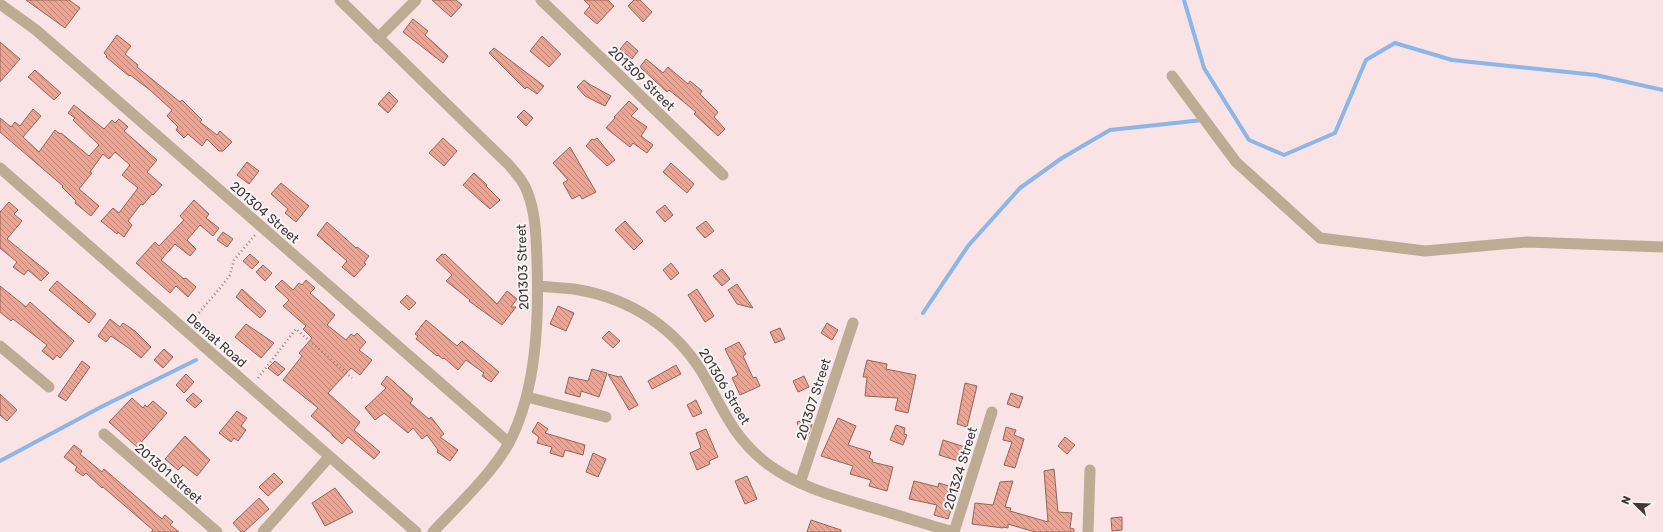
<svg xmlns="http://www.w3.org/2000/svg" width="1663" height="532" viewBox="0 0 1663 532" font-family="Rubik,sans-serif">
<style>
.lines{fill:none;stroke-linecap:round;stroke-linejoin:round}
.stream{stroke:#8cb5e8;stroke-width:4}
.building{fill:url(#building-back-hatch);stroke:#94665b}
.path{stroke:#998384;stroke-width:2.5;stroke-dasharray:1 3;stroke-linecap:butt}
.minor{stroke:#bdab94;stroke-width:11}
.tertiary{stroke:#bdab94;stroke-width:11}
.labels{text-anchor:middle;stroke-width:4;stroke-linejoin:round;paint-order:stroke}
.street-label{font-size:13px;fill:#493335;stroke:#f7f7f7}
</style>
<defs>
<pattern id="building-back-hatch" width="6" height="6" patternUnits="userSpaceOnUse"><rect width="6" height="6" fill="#eaa594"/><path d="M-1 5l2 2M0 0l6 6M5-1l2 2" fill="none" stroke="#c0877a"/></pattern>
</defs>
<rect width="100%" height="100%" fill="#fae3e4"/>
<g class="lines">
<!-- stream -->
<g class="stream">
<path d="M 1184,0 L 1204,68 L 1249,140 L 1284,155 L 1335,133 L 1366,60 L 1395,43 L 1452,60 L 1596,75 L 1663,90"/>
<path d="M 923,313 L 968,246 L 1020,188 L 1062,158 L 1110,130 L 1203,120"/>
<path d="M 0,461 L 101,407 L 196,360"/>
</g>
</g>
<!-- building -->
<g class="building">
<path d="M 26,0 L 69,0 L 80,8 L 65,28 Z"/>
<path d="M 432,0 L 456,0 L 462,5 L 451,17 Z"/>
<path d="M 584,0 L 608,0 L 614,6 L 597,24 L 584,13 L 590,6 Z"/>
<path d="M 634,0 L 640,0 L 652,12 L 643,22 L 628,6 Z"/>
<path d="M 413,19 L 428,31 L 425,35 L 448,56 L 443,63 L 403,32 Z"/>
<path d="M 117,35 L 131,46 L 125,54 L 138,65 L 137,67 L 180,102 L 182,100 L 202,120 L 200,122 L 217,135 L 220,131 L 232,142 L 223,151 L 219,151 L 207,139 L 202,146 L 188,134 L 184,138 L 176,130 L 178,127 L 167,116 L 172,110 L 150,90 L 130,75 L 129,76 L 106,57 L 107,56 L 104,53 Z"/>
<path d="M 542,36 L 561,54 L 549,67 L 530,51 Z"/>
<path d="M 627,41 L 638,51 L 632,59 L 620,49 Z"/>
<path d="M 0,42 L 20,59 L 0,82 Z"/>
<path d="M 494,48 L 544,86 L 537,94 L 527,87 L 525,89 L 489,53 Z"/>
<path d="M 646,59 L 663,73 L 668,67 L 688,84 L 690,81 L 702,91 L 700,94 L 718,112 L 714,117 L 725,129 L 718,136 L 694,114 L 696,112 L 669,90 L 667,92 L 640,67 Z"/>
<path d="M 35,70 L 61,93 L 54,100 L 28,77 Z"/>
<path d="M 584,80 L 589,84 L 611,96 L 605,106 L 585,96 L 577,87 Z"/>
<path d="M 389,92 L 398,101 L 388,113 L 378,104 Z"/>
<path d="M 629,101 L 638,109 L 631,116 L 647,127 L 641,136 L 653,145 L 647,153 L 633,143 L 630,147 L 606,128 L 615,118 L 614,117 Z"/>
<path d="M 74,105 L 104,129 L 112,120 L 115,123 L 119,119 L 128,127 L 124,131 L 157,160 L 147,172 L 162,185 L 153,195 L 152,194 L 143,205 L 141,204 L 128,221 L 132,225 L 124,237 L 118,232 L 117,234 L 101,221 L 113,208 L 119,213 L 138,188 L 122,175 L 130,165 L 115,152 L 109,159 L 103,154 L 90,172 L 92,173 L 79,189 L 99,206 L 91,216 L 75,203 L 76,201 L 62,187 L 63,186 L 0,132 L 0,118 L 11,127 L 15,122 L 20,126 L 33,109 L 41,116 L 23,137 L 39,152 L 55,130 L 60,134 L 61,133 L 89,156 L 99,145 L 73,120 L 75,118 L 68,113 Z"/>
<path d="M 524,110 L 533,118 L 526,126 L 517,117 Z"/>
<path d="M 443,138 L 457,151 L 444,166 L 429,153 Z"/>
<path d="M 597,138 L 615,160 L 607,166 L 586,146 L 592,139 L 594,140 Z"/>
<path d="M 570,147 L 596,192 L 582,199 L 580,195 L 572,199 L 563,183 L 568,180 L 553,163 Z"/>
<path d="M 247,162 L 259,171 L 249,184 L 237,175 Z"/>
<path d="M 671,163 L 694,184 L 687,193 L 663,172 Z"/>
<path d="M 474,173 L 487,185 L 486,186 L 500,200 L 490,209 L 463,185 Z"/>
<path d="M 281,183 L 309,206 L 296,222 L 285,213 L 288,209 L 271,194 Z"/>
<path d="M 194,200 L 209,214 L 206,218 L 219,228 L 213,236 L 200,225 L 187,240 L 196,249 L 190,256 L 175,244 L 161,260 L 184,279 L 186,278 L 196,287 L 188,297 L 176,286 L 170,293 L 136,263 L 155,242 L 159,246 L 184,220 L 180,216 Z"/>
<path d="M 9,202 L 18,210 L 14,214 L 22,221 L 7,239 L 49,273 L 41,281 L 28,270 L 24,275 L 13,267 L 17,262 L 0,248 L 0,212 Z"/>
<path d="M 665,205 L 673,215 L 665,222 L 656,212 Z"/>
<path d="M 625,221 L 643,241 L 634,250 L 615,230 Z"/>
<path d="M 706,221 L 714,231 L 705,238 L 696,228 Z"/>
<path d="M 327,222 L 356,248 L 357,247 L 369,256 L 364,263 L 366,264 L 354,277 L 342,267 L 347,261 L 317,235 Z"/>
<path d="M 223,232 L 233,239 L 227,247 L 217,240 Z"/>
<path d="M 250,254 L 259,262 L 252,269 L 243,261 Z"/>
<path d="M 442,254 L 444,255 L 445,254 L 497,304 L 507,291 L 517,299 L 511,307 L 516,307 L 502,325 L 469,301 L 470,300 L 446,281 L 452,275 L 436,260 Z"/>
<path d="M 671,263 L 679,273 L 671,280 L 663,270 Z"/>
<path d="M 263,265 L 272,273 L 265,281 L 256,272 Z"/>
<path d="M 722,269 L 730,279 L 722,286 L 713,276 Z"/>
<path d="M 282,280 L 293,290 L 299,283 L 302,285 L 306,280 L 315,288 L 310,293 L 335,315 L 327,325 L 346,340 L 351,334 L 354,336 L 357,333 L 366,342 L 359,350 L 372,360 L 360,375 L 351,368 L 328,393 L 360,422 L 354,430 L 380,452 L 374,459 L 348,437 L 342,444 L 332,435 L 332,434 L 311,416 L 318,408 L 283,380 L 302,356 L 299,353 L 312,338 L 303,329 L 306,326 L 283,306 L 289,300 L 275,287 Z"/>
<path d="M 57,281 L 96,314 L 89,323 L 49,290 Z"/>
<path d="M 737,284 L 753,308 L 737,304 L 728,290 Z"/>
<path d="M 0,286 L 26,307 L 30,302 L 74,341 L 60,358 L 57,355 L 53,360 L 51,358 L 42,351 L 47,345 L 13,319 L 11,321 L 0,312 Z"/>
<path d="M 242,289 L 266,311 L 260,318 L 236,297 Z"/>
<path d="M 697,289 L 714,316 L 705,322 L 688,295 Z"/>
<path d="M 407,295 L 416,303 L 409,310 L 400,302 Z"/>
<path d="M 558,306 L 574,313 L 566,331 L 550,324 Z"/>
<path d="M 110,319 L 120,327 L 123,323 L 135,331 L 151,347 L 141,358 L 130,349 L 111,336 L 106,342 L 98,336 Z"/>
<path d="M 426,320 L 457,346 L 462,341 L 499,372 L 491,382 L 482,376 L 484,373 L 466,360 L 458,370 L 444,358 L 443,359 L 438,355 L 437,356 L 416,339 L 418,336 L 415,334 Z"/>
<path d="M 827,323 L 838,330 L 832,340 L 821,333 Z"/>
<path d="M 246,324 L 274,343 L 261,358 L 235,337 Z"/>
<path d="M 780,328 L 785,339 L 775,343 L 770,332 Z"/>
<path d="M 609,331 L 620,341 L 613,348 L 602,338 Z"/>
<path d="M 739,342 L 746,354 L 743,356 L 753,378 L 756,377 L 760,386 L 740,395 L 732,378 L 738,375 L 725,349 Z"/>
<path d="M 164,349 L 173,357 L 163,368 L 154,360 Z"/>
<path d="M 867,360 L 887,364 L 886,369 L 916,375 L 908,413 L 895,410 L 898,398 L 865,396 L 867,377 L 863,377 Z"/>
<path d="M 82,361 L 90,367 L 66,401 L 58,396 Z"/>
<path d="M 275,361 L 285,369 L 278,376 L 268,368 Z"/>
<path d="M 676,365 L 681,374 L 652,389 L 648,381 Z"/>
<path d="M 592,369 L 607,373 L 599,397 L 581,391 L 580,397 L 565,393 L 569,377 L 588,381 Z"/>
<path d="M 186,374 L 194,382 L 184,393 L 176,385 Z"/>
<path d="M 608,374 L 619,377 L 621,376 L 638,405 L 629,410 Z"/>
<path d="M 387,376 L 413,399 L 410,403 L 429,419 L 431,417 L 444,434 L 440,437 L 458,450 L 450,461 L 437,452 L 438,450 L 427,435 L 422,439 L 413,428 L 408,433 L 384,413 L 375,420 L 365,408 L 386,388 L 381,384 Z"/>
<path d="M 804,376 L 809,387 L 798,392 L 793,381 Z"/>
<path d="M 965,383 L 977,386 L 967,427 L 957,424 Z"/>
<path d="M 193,393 L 202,401 L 195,408 L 186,400 Z"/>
<path d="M 1011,393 L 1023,397 L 1019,408 L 1007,404 Z"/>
<path d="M 0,394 L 17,410 L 7,421 L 0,415 Z"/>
<path d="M 132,398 L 143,408 L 145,405 L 147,407 L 153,401 L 167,413 L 137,447 L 109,422 Z"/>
<path d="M 696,400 L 702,413 L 693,417 L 687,405 Z"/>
<path d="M 237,411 L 247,418 L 241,426 L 246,430 L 238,441 L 234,438 L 231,442 L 219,433 Z"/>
<path d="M 810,418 L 812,425 L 807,439 L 803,440 L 797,422 Z"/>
<path d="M 838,418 L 856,426 L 848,445 L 871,452 L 869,458 L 873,460 L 872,462 L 893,467 L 887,491 L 869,486 L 871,480 L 850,474 L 853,466 L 821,456 Z"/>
<path d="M 538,422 L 548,429 L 545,433 L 585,445 L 583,455 L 565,450 L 563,457 L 550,453 L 552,447 L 537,443 L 539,437 L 532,432 Z"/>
<path d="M 896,425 L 905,428 L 904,434 L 907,435 L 903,445 L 890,440 Z"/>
<path d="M 1006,427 L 1016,430 L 1014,435 L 1024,439 L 1015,468 L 1004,465 L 1012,442 L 1003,440 Z"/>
<path d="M 706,429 L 718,457 L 709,461 L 710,464 L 697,470 L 690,453 L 701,448 L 696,433 Z"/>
<path d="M 185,436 L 210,460 L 197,476 L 183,465 L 178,470 L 165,459 Z"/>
<path d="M 1065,437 L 1075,445 L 1067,454 L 1058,446 Z"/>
<path d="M 943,440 L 968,448 L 965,459 L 963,458 L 962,462 L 939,455 Z"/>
<path d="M 74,445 L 82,451 L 80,454 L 102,472 L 104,469 L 162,519 L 165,515 L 173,522 L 170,525 L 179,532 L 151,532 L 153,530 L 103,487 L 102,488 L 86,473 L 83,476 L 75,470 L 77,467 L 64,457 Z"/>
<path d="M 593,453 L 606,459 L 598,477 L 586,472 Z"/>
<path d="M 1054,469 L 1058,512 L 1072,513 L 1070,528 L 1074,529 L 1074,532 L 1035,532 L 1008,524 L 1008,528 L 1003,527 L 1003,528 L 972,524 L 975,503 L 993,505 L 1000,482 L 1013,481 L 1005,507 L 1011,508 L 1010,511 L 1048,522 L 1044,471 Z"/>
<path d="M 274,473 L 283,482 L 268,496 L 259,487 Z"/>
<path d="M 747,476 L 757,499 L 745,504 L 735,481 Z"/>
<path d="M 914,481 L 938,487 L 939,483 L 958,489 L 948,519 L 934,515 L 937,505 L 909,499 Z"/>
<path d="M 335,488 L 353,512 L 325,526 L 312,503 Z"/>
<path d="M 259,498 L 269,509 L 244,532 L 241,532 L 233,523 Z"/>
<path d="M 1122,517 L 1122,530 L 1112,531 L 1111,518 Z"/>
<path d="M 811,520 L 841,530 L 841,532 L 807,532 Z"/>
</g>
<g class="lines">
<!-- path -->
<g class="path">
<path d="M 191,322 L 221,287 L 230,275 L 234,260 L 255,235"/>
<path d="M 258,378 L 296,329 L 352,378"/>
</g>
<!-- minor -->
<g class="minor">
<path d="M 340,0 L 508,164 C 515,172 523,180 527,191 C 536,214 536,236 537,260 C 539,318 537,388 510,441 C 494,472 457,506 433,532"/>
<path d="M 541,0 L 723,175"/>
<path d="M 0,4 L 36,30 L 81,69 L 509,443"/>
<path d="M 378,38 L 416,0"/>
<path d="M 1172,76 L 1236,162 L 1320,238 L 1425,251 L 1527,242 L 1663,247"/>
<path d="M 538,286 C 550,287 562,288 574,289 C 631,298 678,329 706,379 C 724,412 735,438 765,462 C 796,486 833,496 870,507 C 898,515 925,524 954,532"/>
<path d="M 0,346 L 49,387"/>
<path d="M 527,397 L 606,417"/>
<path d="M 104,434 L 217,532"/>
<path d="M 800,483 L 853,323"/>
<path d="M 263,532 L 329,457"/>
<path d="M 954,532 L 992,412"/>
<path d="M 1088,532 L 1090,470"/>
</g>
<!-- tertiary -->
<path class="tertiary" d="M 0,168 L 416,532"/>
</g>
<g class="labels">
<!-- street labels -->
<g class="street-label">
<text transform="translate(642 78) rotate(44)" y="5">201309 Street</text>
<text transform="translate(265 212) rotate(41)" y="5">201304 Street</text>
<text transform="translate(522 267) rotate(-92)" y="5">201303 Street</text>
<text transform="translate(217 340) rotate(41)" y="5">Demat Road</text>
<text transform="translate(725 386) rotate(59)" y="5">201306 Street</text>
<text transform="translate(813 399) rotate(-72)" y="5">201307 Street</text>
<text transform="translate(960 468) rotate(-73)" y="5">201324 Street</text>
<text transform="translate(169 473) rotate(41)" y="5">201301 Street</text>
</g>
</g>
<!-- north arrow -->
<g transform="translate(1635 504) rotate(293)" stroke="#f7f7f7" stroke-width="3" paint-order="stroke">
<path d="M0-3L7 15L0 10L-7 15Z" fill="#493335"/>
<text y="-6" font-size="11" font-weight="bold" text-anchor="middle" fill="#493335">N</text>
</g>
</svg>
